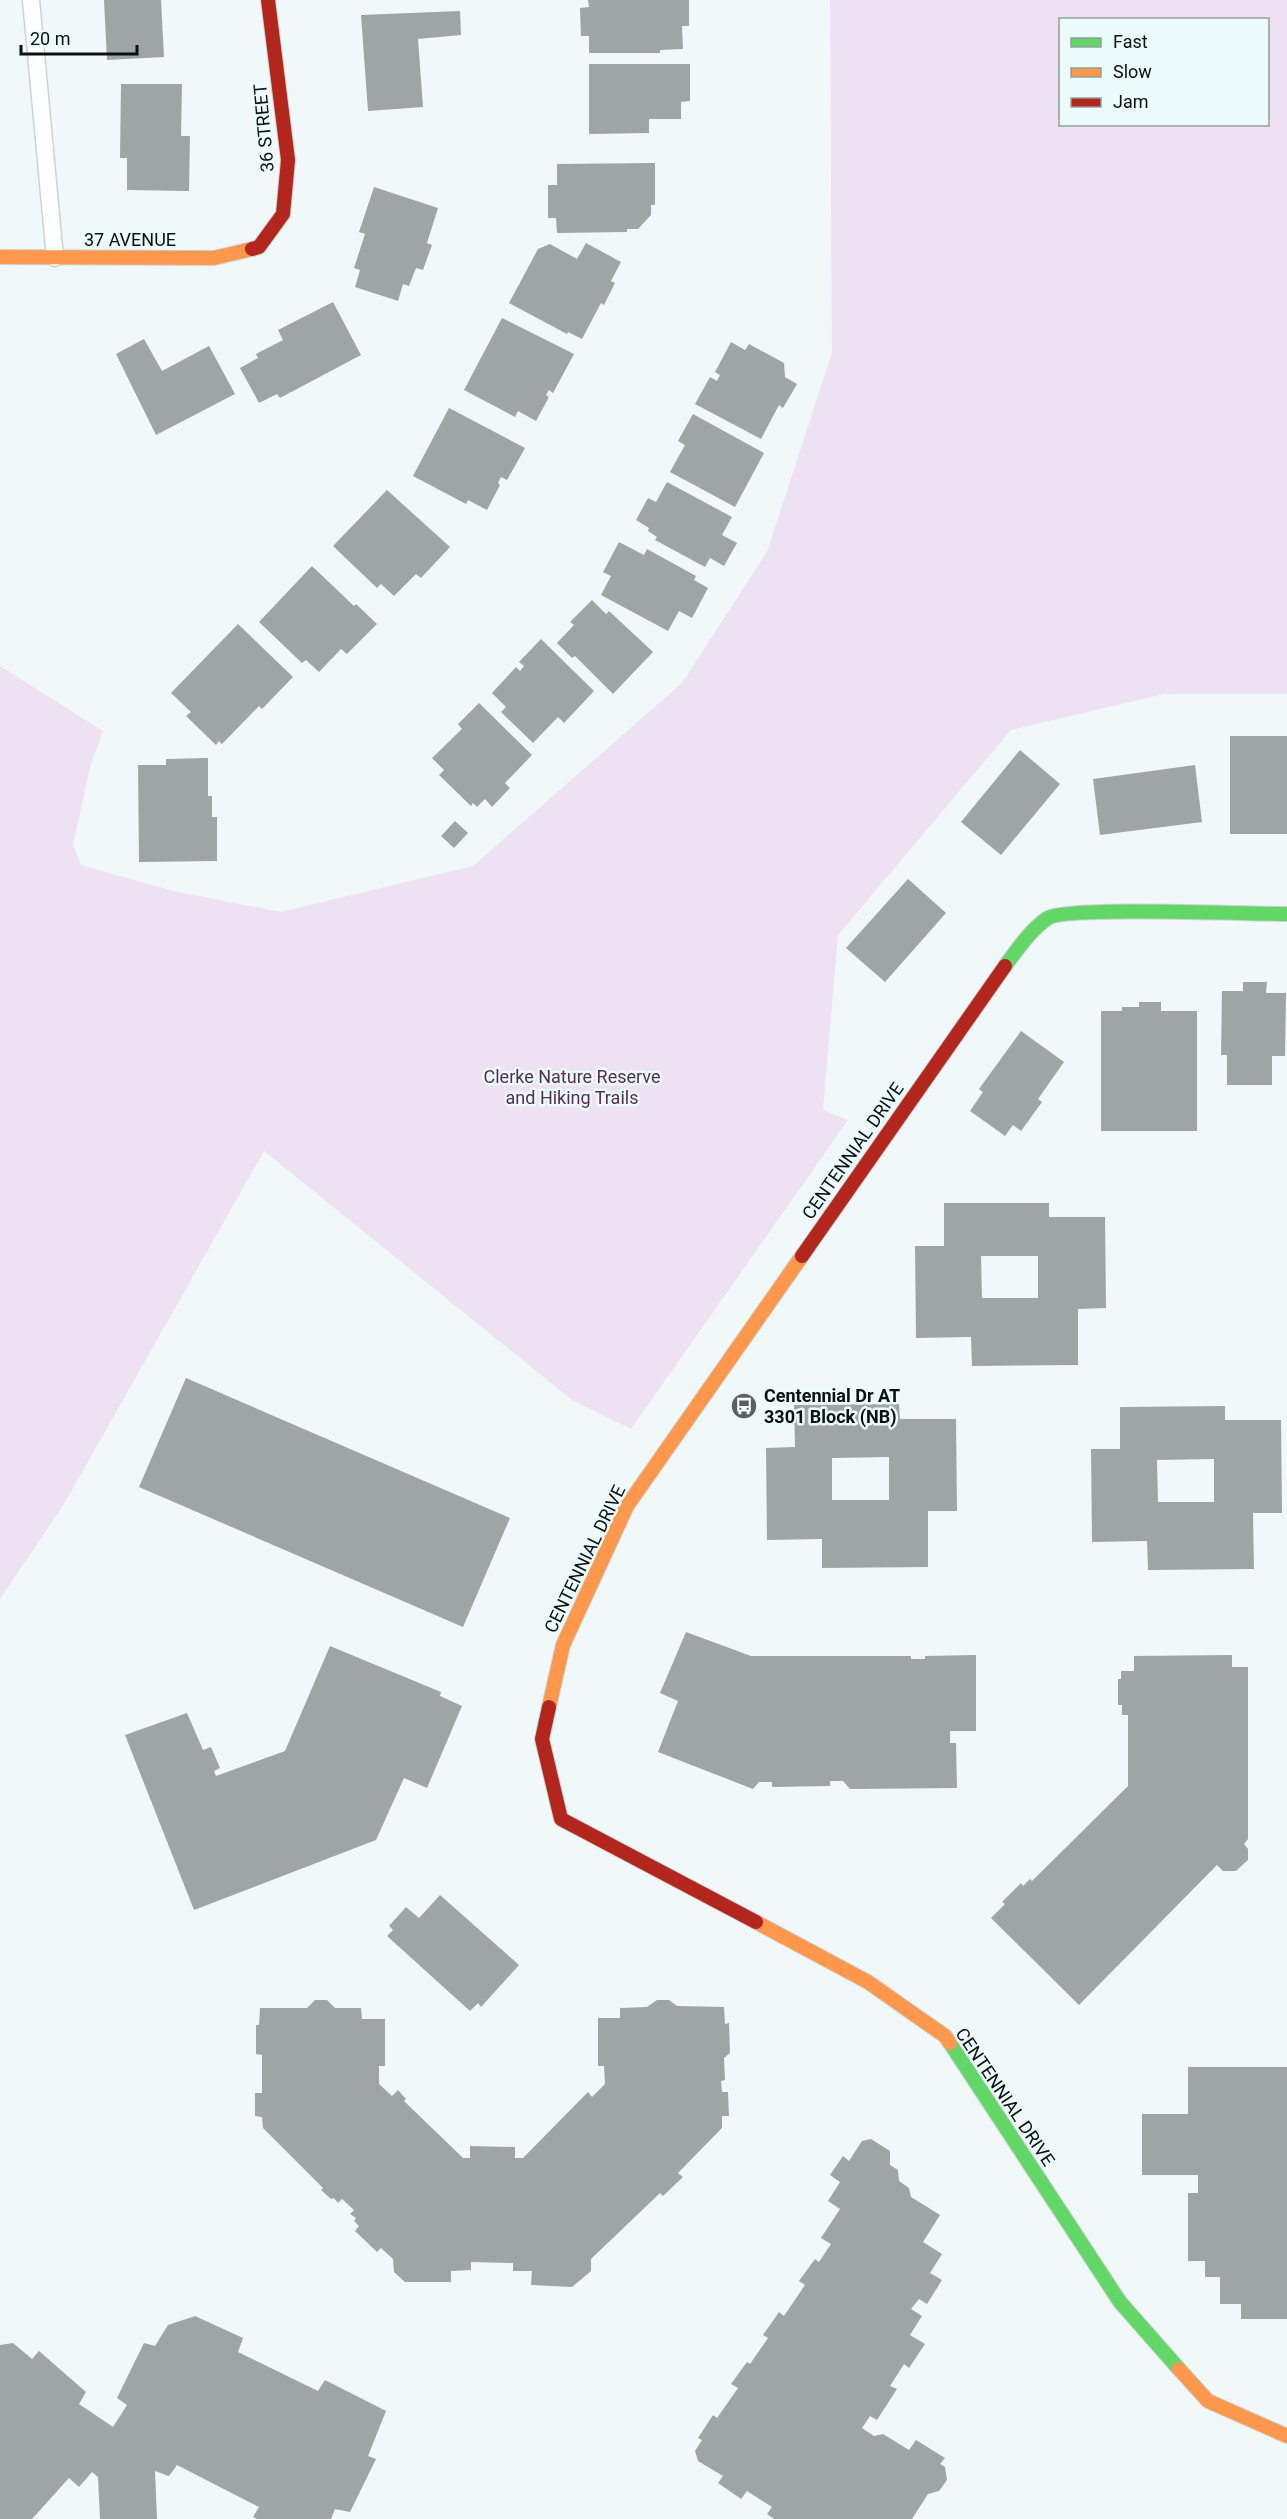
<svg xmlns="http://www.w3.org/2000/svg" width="1287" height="2519" viewBox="0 0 1287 2519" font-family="Roboto,sans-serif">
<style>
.green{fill:#ede1f2;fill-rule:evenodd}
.building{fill:#9fa5a5;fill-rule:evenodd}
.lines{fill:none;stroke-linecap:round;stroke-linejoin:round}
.lane-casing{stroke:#ccd3d4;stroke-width:19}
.fast-casing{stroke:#ccd3d4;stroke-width:16}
.slow-casing{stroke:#ccd3d4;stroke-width:16}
.jam-casing{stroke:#ccd3d4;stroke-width:16}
.lane{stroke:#fdfefe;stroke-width:16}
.fast{stroke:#63d668;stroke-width:14}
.slow{stroke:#ff974d;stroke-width:14}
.jam{stroke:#b3261e;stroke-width:14}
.labels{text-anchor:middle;stroke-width:5;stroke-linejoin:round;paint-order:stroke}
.street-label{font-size:18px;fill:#0a0f0f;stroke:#ecfcfd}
.park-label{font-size:18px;fill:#552c57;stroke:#ecfcfd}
.poi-label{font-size:18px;font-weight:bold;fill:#0a0f0f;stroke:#ecfcfd;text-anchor:start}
</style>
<rect width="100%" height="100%" fill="#f0f8f9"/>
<!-- green -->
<path class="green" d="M 830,0 L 1287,0 L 1287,694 L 1164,694 L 1011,730 L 838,935 L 823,1110 L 848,1120 L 631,1429 L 572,1400 L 264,1151 L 64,1504 L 0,1599 L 0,666 L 103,731 L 91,764 L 73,845 L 81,865 L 173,891 L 281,912 L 473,866 L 682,683 L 767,552 L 832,353 ZM 1060,20 L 1268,20 L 1268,124 L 1060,124 Z"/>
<!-- building -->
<g class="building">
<path d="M 104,0 L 161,0 L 164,57 L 107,60 Z"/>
<path d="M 588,0 L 689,0 L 689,26 L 682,26 L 683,49 L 660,50 L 660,53 L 589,53 L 589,36 L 581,36 L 580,8 L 589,7 Z"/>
<path d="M 460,11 L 461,35 L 418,39 L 423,107 L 368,111 L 361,15 Z"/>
<path d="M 589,64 L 690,64 L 690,101 L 681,102 L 681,119 L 649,119 L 649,133 L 589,134 Z"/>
<path d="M 121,84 L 182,84 L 181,136 L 190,136 L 189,191 L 127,190 L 127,158 L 120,158 Z"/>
<path d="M 655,163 L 655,205 L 651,205 L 651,215 L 638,229 L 627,229 L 627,232 L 557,233 L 556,218 L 548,218 L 548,185 L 557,185 L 557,164 Z"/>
<path d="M 374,187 L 438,208 L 427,243 L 432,245 L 423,270 L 416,268 L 409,286 L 403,284 L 398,301 L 355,287 L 360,270 L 354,268 L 365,234 L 359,232 Z"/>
<path d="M 586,243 L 621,262 L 611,281 L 615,283 L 604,305 L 601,303 L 582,339 L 568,332 L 567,334 L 509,303 L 538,249 L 550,244 L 577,259 Z"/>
<path d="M 333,302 L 361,355 L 280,398 L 277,394 L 259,403 L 240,368 L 258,358 L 256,354 L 283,340 L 278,330 Z"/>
<path d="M 502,318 L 574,354 L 553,393 L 549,390 L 546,395 L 549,397 L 536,421 L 518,411 L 515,417 L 464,390 Z"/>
<path d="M 144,339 L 162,371 L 209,346 L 235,394 L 156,435 L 116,354 Z"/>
<path d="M 731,342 L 745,350 L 749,344 L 784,363 L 785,377 L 797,384 L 783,408 L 779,405 L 761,439 L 695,404 L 710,377 L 717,381 L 720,375 L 715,372 Z"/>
<path d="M 449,408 L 525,448 L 507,480 L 501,477 L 498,483 L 500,485 L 487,510 L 468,500 L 466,504 L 413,476 Z"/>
<path d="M 693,414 L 764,453 L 735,507 L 670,472 L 685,445 L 678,441 Z"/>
<path d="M 667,482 L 732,517 L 722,535 L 737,543 L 724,566 L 710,558 L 705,567 L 655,540 L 657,537 L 648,531 L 649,528 L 636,520 L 648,498 L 656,502 Z"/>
<path d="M 387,490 L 450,547 L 421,578 L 416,574 L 394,596 L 381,584 L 377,588 L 333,546 Z"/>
<path d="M 619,542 L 644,555 L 647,549 L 696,576 L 694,580 L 708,588 L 692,618 L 679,611 L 668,631 L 601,595 L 611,576 L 603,572 Z"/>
<path d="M 312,566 L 354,606 L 356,604 L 377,624 L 347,654 L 341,649 L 319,672 L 306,660 L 302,663 L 259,622 Z"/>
<path d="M 592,600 L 606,614 L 609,611 L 653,652 L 613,694 L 575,656 L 572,658 L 557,643 L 574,625 L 570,622 Z"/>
<path d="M 238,624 L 293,677 L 262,709 L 259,706 L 222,744 L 219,741 L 216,745 L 186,716 L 191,712 L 171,693 Z"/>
<path d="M 541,639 L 594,691 L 564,723 L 558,717 L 533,743 L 501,712 L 506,707 L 492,693 L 516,667 L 520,671 L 524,666 L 519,662 Z"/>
<path d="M 479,703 L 532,755 L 505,783 L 510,788 L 492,807 L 485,799 L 477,807 L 473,803 L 471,806 L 439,775 L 444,770 L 432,758 L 462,729 L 458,724 Z"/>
<rect x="1230" y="736" width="57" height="98"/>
<path d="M 1020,750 L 1060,784 L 1001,855 L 961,822 Z"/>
<path d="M 208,758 L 208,796 L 212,796 L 212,817 L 217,817 L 217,861 L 139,862 L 138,765 L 166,765 L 166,759 Z"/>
<path d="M 1195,765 L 1202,822 L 1100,835 L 1093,779 Z"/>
<path d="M 455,821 L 468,833 L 454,848 L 441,836 Z"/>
<path d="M 908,879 L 946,913 L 885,982 L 846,948 Z"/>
<path d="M 1243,982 L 1267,982 L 1266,993 L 1286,993 L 1285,1056 L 1272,1056 L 1272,1085 L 1227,1085 L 1227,1055 L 1221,1055 L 1222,991 L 1243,991 Z"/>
<path d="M 1139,1002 L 1161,1002 L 1161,1011 L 1197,1011 L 1197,1131 L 1101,1131 L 1101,1011 L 1122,1011 L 1122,1007 L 1139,1007 Z"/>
<path d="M 1021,1031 L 1064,1062 L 1038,1099 L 1042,1102 L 1021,1131 L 1013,1125 L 1005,1136 L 970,1111 L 983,1092 L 979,1089 Z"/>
<path d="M 944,1203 L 1049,1203 L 1049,1217 L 1105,1217 L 1106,1308 L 1078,1309 L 1078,1365 L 972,1366 L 971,1337 L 916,1338 L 915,1246 L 944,1246 ZM 981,1256 L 1038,1256 L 1038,1298 L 982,1298 Z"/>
<path d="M 186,1378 L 510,1518 L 463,1627 L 139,1487 Z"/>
<path d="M 899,1404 L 900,1419 L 956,1419 L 957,1511 L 928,1511 L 928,1567 L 822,1568 L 822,1539 L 767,1540 L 766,1448 L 795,1447 L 794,1405 ZM 889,1457 L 889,1500 L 832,1500 L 832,1458 Z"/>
<path d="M 1225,1406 L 1225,1420 L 1281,1420 L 1282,1513 L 1253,1513 L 1254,1569 L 1148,1570 L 1147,1541 L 1092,1542 L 1091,1449 L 1120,1449 L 1120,1407 ZM 1214,1459 L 1214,1502 L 1158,1502 L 1157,1460 Z"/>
<path d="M 686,1632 L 751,1656 L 911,1656 L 911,1659 L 925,1659 L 925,1656 L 976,1655 L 976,1731 L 950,1731 L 950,1743 L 956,1743 L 957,1788 L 850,1789 L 843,1781 L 830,1781 L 830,1786 L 772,1787 L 772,1782 L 759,1782 L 753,1789 L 658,1752 L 678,1701 L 660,1693 Z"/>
<path d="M 330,1646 L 441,1692 L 440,1696 L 462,1706 L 427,1788 L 404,1778 L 376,1840 L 194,1910 L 125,1735 L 187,1713 L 203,1750 L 211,1747 L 220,1768 L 214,1771 L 216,1776 L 285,1751 Z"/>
<path d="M 1232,1655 L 1232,1667 L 1248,1667 L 1248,1839 L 1244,1844 L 1248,1849 L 1248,1860 L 1236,1871 L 1223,1871 L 1217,1865 L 1079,2005 L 991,1918 L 1005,1904 L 1002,1902 L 1021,1883 L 1023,1886 L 1030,1879 L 1032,1881 L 1128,1786 L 1128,1715 L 1122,1715 L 1122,1705 L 1118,1705 L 1118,1679 L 1121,1679 L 1121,1671 L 1134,1671 L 1134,1656 Z"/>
<path d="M 440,1895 L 519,1965 L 481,2007 L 478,2003 L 470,2011 L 387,1936 L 393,1930 L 389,1926 L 406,1907 L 419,1918 Z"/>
<path d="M 315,2000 L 327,2000 L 335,2008 L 361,2008 L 362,2019 L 385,2019 L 385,2066 L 379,2066 L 379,2084 L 392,2096 L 398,2090 L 406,2099 L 404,2101 L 463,2158 L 470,2158 L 470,2146 L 515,2147 L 515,2158 L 523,2158 L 588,2092 L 592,2097 L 605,2084 L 604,2066 L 598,2066 L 598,2018 L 620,2018 L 620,2008 L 647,2007 L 657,2000 L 669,2000 L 677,2006 L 724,2007 L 725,2024 L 729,2023 L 730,2053 L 724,2058 L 725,2080 L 721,2081 L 722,2092 L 728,2092 L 729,2116 L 722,2116 L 722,2128 L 678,2173 L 683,2177 L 663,2196 L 660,2193 L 591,2259 L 591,2271 L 572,2287 L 531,2285 L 532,2271 L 513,2271 L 513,2263 L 471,2262 L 471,2270 L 451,2271 L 451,2282 L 405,2282 L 394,2272 L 393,2259 L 381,2248 L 377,2252 L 355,2231 L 359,2226 L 354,2221 L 356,2218 L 350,2214 L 354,2210 L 342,2199 L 338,2203 L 334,2198 L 331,2199 L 321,2190 L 323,2188 L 263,2128 L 262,2117 L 255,2116 L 255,2093 L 262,2093 L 262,2055 L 256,2054 L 256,2025 L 259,2025 L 260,2008 L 307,2008 Z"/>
<path d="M 1188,2067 L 1287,2067 L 1287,2319 L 1241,2319 L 1241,2304 L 1220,2304 L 1220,2277 L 1205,2277 L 1205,2261 L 1188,2261 L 1188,2193 L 1198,2193 L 1198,2175 L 1142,2175 L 1142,2114 L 1188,2114 Z"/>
<path d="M 871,2139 L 890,2151 L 890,2165 L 898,2170 L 899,2181 L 909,2188 L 911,2197 L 940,2215 L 923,2242 L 942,2254 L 930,2273 L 942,2280 L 927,2304 L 919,2299 L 911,2309 L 922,2316 L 910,2335 L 925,2344 L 909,2368 L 904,2364 L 890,2386 L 897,2389 L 877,2420 L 870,2416 L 862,2428 L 874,2436 L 883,2434 L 909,2450 L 916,2440 L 945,2458 L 940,2464 L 945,2467 L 947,2480 L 939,2491 L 928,2494 L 912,2519 L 774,2519 L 767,2514 L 772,2507 L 747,2491 L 741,2499 L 718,2483 L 723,2476 L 698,2461 L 695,2451 L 702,2440 L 698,2438 L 713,2415 L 717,2418 L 738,2388 L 731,2384 L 747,2362 L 750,2364 L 768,2338 L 763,2335 L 779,2312 L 784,2316 L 805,2285 L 799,2281 L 815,2259 L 819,2262 L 831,2244 L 821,2238 L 840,2209 L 828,2201 L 840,2182 L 830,2175 L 843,2156 L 849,2161 L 862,2141 Z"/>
<path d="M 195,2316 L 243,2338 L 238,2352 L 318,2391 L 325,2380 L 386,2411 L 368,2456 L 376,2459 L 350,2512 L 335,2509 L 331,2519 L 257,2519 L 253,2517 L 259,2507 L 177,2465 L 169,2476 L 155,2471 L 157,2519 L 100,2519 L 98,2477 L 92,2472 L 79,2487 L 69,2478 L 32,2519 L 0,2519 L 0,2345 L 13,2343 L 32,2359 L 39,2351 L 86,2392 L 79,2404 L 113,2427 L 127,2405 L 117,2398 L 144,2343 L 155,2346 L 168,2325 Z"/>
</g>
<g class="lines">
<defs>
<path id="lane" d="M 31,0 L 55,258"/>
<g id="fast">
<path d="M 1005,966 C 1017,950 1031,929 1048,918 C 1067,906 1251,914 1287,914"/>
<path d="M 950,2043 L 1120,2302 L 1179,2369"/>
</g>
<g id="slow">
<path d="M 0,257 L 214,258 L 252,249"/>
<path d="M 549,1707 L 563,1645 L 627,1506 L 802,1256"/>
<path d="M 756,1922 L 868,1982 L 945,2036 L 950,2043"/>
<path d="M 1179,2369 L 1208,2401 L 1287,2436"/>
</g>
<g id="jam">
<path d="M 252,249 L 259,247 L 283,214 L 288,160 L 268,0"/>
<path d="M 802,1256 L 1005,966"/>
<path d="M 549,1707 L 542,1739 L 561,1819 L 756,1922"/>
</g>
</defs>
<!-- lane casing -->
<use href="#lane" class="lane-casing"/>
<!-- fast casing -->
<use href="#fast" class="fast-casing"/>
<!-- slow casing -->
<use href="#slow" class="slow-casing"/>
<!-- jam casing -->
<use href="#jam" class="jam-casing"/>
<!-- lane -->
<use href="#lane" class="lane"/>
<!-- fast -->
<use href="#fast" class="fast"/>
<!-- slow -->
<use href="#slow" class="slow"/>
<!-- jam -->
<use href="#jam" class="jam"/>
</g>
<!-- icons -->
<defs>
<symbol id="bus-disc" viewBox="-11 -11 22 22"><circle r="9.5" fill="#5a6161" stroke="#ecfcfd"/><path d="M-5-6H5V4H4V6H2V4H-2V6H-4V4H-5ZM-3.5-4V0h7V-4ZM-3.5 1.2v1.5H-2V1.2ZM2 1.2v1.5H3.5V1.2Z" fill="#fff"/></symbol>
</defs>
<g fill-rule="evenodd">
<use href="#bus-disc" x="729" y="1391" width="30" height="30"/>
</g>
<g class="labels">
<!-- street labels -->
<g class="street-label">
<text transform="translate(264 128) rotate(-95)" y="6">36 STREET</text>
<text x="130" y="246">37 AVENUE</text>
<text transform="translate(853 1151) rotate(-55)" y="6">CENTENNIAL DRIVE</text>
<text transform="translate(585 1559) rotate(-64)" y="6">CENTENNIAL DRIVE</text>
<text transform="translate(1005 2097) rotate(56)" y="6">CENTENNIAL DRIVE</text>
</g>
<!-- park labels -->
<g class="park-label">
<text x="572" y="1083">Clerke Nature Reserve<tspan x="572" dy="21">and Hiking Trails</tspan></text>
</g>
<!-- poi labels -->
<g class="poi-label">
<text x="764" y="1402">Centennial Dr AT<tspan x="764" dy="21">3301 Block (NB)</tspan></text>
</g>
</g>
<!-- legend -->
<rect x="1059" y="18" width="210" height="108" fill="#ecfcfd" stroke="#929d9e" stroke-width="1.5"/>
<rect x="1071" y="38" width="30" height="9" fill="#63d668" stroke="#929d9e" stroke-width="1.5"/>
<text x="1113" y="48" font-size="18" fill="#0a0f0f">Fast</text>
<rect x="1071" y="68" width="30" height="9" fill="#ff974d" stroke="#929d9e" stroke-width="1.5"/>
<text x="1113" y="78" font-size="18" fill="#0a0f0f">Slow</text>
<rect x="1071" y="98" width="30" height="9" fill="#b3261e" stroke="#929d9e" stroke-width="1.5"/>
<text x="1113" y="108" font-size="18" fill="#0a0f0f">Jam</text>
<!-- scale -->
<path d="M21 45v9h116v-9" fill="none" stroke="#0a0f0f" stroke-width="3"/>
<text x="30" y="45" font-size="18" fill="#0a0f0f" stroke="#ecfcfd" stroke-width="4.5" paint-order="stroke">20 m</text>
</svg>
